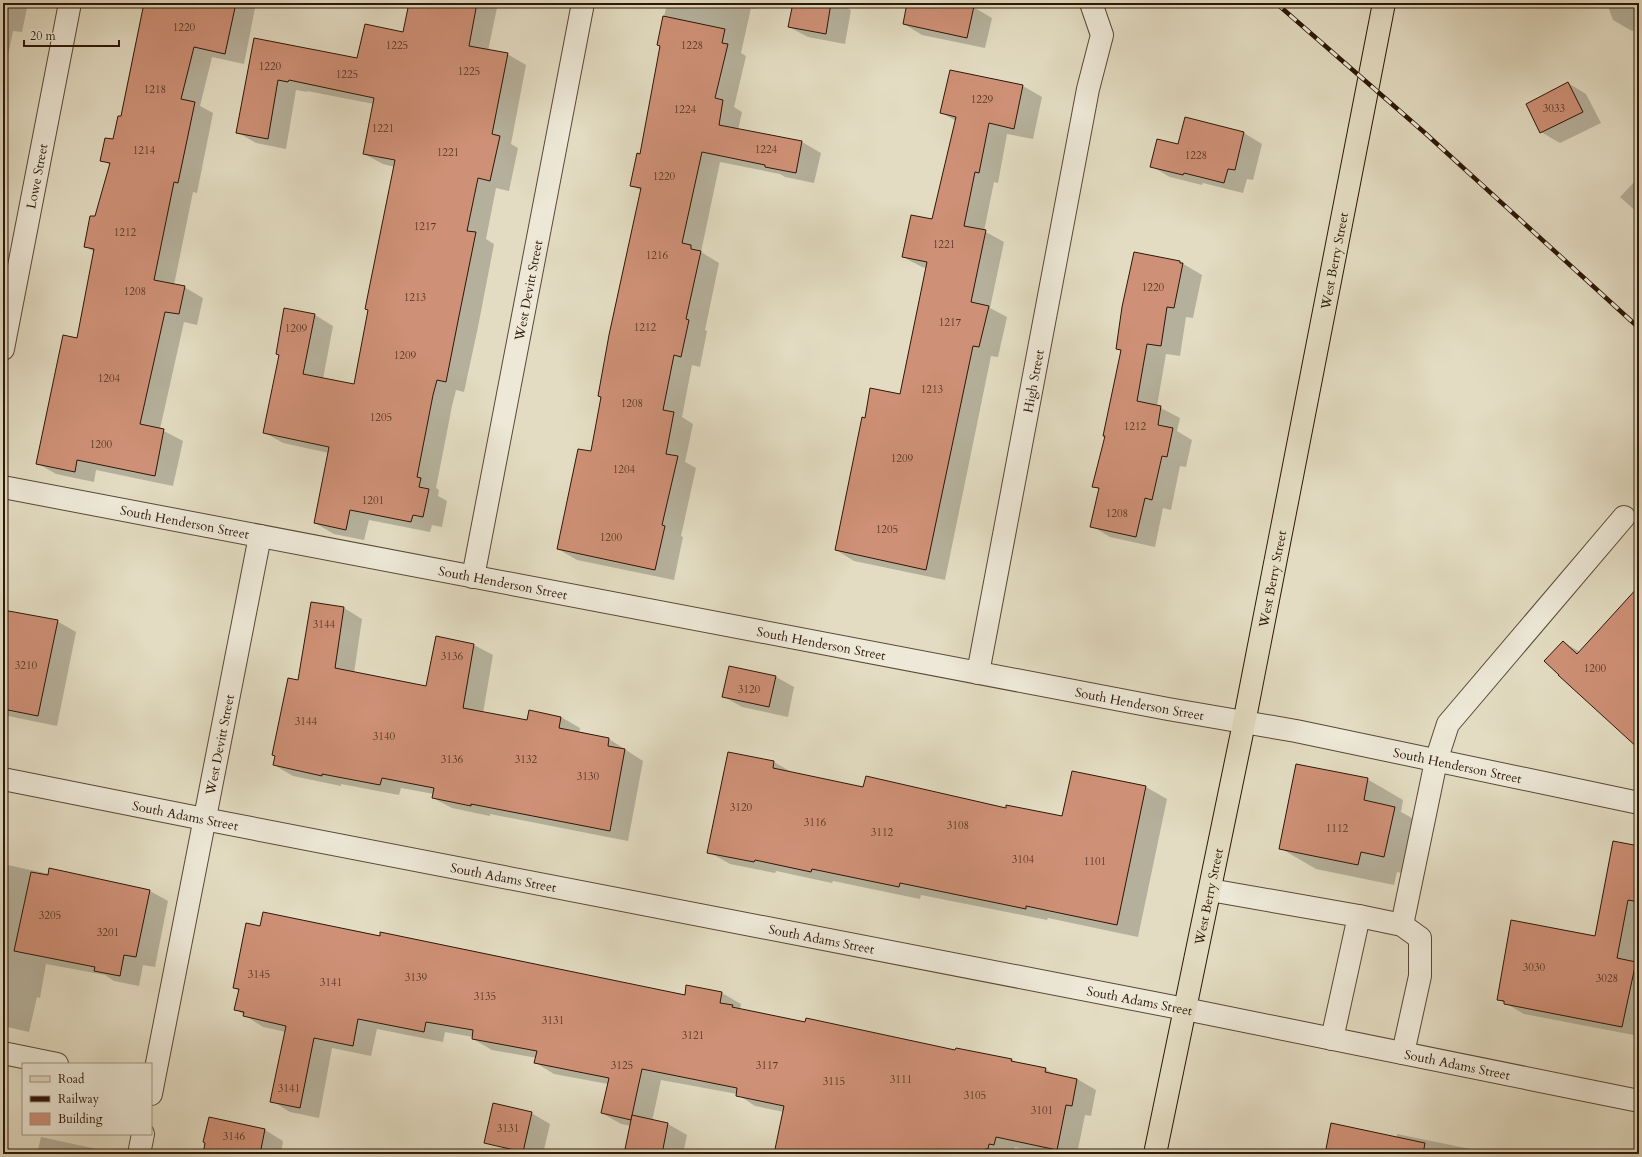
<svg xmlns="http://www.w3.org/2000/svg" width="1642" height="1157" viewBox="0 0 1642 1157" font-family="Cardo,serif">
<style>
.shadow{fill:#0003}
.building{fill:#ce9076;stroke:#2d1706}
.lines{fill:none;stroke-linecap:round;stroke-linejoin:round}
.minor-casing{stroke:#5a4835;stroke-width:24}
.major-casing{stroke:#2d1706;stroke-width:24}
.minor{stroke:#ede8d7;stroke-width:22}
.major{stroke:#e3dcc2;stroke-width:22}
.rail-casing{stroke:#2d1706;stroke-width:4.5}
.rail{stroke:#ede8d7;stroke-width:3;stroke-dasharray:9;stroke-linecap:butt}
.labels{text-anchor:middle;stroke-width:3;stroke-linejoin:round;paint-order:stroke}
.number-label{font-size:11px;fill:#553522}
.street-label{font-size:13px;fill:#2d1706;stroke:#ede8d7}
</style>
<rect width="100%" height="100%" fill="#e3dcc2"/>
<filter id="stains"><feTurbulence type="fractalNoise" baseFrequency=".005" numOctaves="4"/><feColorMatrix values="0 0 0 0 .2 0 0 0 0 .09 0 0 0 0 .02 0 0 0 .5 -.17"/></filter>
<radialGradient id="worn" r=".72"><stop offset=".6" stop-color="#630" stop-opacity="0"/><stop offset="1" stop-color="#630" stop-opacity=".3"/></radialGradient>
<!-- shadow -->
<g class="shadow">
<path d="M 3,3 L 28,3 L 22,32 L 13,31 L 3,79 Z"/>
<path d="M 145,3 L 256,3 L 244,64 L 212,57 L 200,106 L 213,113 L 197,193 L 193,192 L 174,285 L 184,287 L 203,298 L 197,325 L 184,322 L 160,429 L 183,441 L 173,486 L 96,470 L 94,482 L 56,474 L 37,463 L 77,339 L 94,252 L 85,246 L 96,218 L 110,165 L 102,160 L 114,141 L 122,117 Z"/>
<path d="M 410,3 L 498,3 L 488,51 L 507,54 L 526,65 L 511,144 L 518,148 L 509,191 L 496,188 L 486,239 L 494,244 L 478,327 L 464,392 L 456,390 L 452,406 L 436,488 L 439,490 L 438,496 L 447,501 L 442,527 L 432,525 L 430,532 L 369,520 L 364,540 L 334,534 L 315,523 L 329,453 L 283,443 L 265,433 L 315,315 L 333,326 L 323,379 L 355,385 L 395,167 L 383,164 L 364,154 L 374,104 L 307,91 L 307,92 L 296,90 L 286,149 L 256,143 L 237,132 L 255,39 L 358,59 L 404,33 Z"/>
<path d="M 667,3 L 756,3 L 755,9 L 751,8 L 741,53 L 746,56 L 734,107 L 742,112 L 738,130 L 802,142 L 821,153 L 814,183 L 785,177 L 780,174 L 720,162 L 701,252 L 719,263 L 705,330 L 707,331 L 700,367 L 692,365 L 682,417 L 693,424 L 685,462 L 696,468 L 681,536 L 683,537 L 674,580 L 577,560 L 558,549 L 592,453 L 642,191 L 631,185 L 640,155 L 661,47 L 658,45 Z"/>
<path d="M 794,3 L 838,3 L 851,10 L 845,44 L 808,37 L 789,27 Z"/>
<path d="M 908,3 L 958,3 L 973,7 L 992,18 L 985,48 L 922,35 L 904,24 Z"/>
<path d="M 1607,3 L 1639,3 L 1639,35 L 1636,34 L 1635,30 L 1632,31 L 1613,20 Z"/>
<path d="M 951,71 L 1023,86 L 1042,97 L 1033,139 L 1007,134 L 998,183 L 994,182 L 984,231 L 1004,242 L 990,308 L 1007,317 L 998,357 L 991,356 L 945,580 L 854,561 L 836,550 L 865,419 L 901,395 L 926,268 L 922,267 L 903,257 L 933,220 L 956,121 L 942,113 Z"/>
<path d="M 1568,83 L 1586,94 L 1601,123 L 1560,143 L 1541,132 Z"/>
<path d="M 1639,88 L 1639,101 L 1633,93 Z"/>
<path d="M 1244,133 L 1262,144 L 1253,180 L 1247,179 L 1243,193 L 1203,183 L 1202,185 L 1170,177 L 1151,166 L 1178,145 Z"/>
<path d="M 1639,177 L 1639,214 L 1620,197 Z"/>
<path d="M 1180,262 L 1202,275 L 1193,318 L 1186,317 L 1180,356 L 1166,354 L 1157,406 L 1180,418 L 1177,431 L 1192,440 L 1186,467 L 1180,466 L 1171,510 L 1163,508 L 1155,547 L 1110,537 L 1092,526 L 1100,490 L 1093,486 L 1106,436 L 1121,351 L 1117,349 Z"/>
<path d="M 1639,588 L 1639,748 L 1563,642 L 1580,652 Z"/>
<path d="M 344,608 L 362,619 L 354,673 L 427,687 L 437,637 L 474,645 L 493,655 L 483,713 L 528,721 L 561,717 L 580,728 L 579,733 L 609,739 L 643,761 L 628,841 L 490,814 L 490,816 L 452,808 L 433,798 L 434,794 L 401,788 L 399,795 L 341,784 L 341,786 L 293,776 L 274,765 L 299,681 Z"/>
<path d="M 57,621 L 76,632 L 57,726 L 3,715 L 3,626 Z"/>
<path d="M 776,677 L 794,687 L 788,717 L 742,707 L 723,696 Z"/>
<path d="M 729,753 L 774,762 L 793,773 L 864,788 L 1063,818 L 1146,787 L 1167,799 L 1138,937 L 1048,918 L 1047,920 L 921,895 L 920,899 L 833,881 L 832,883 L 776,871 L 775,873 L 730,864 L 709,852 Z"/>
<path d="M 1367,779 L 1403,800 L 1401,812 L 1430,828 L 1420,877 L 1397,872 L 1394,885 L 1316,869 L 1280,848 Z"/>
<path d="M 1639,847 L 1639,1036 L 1524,1014 L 1498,999 L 1596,937 Z"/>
<path d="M 3,864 L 49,874 L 150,891 L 168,901 L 155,967 L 143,965 L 139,986 L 114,981 L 105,975 L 46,964 L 40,998 L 37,997 L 29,1032 L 3,1026 Z"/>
<path d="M 687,987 L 722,993 L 741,1004 L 740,1009 L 956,1051 L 1011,1059 L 1018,1064 L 1045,1069 L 1056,1075 L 1077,1079 L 1096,1090 L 1091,1116 L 1085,1115 L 1077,1154 L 1047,1154 L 1015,1147 L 1013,1154 L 775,1154 L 784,1112 L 755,1106 L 737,1094 L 661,1080 L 652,1121 L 668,1124 L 687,1135 L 683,1154 L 626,1154 L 631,1126 L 621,1124 L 602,1113 L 608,1084 L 554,1074 L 536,1063 L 537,1058 L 492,1050 L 473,1039 L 473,1037 L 445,1032 L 443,1042 L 377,1029 L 371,1056 L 332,1048 L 319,1118 L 290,1112 L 272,1101 L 286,1032 L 263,1027 L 235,1009 L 239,991 L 234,988 L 685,996 Z"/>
<path d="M 531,1113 L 550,1124 L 543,1154 L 532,1154 L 505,1148 L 486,1138 Z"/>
<path d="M 265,1130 L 283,1141 L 281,1154 L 204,1154 Z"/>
<path d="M 1397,1134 L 1495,1154 L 1326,1154 L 1397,1138 Z"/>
<path d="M 41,1137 L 106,1151 L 111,1154 L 37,1154 Z"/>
<path d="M 3,1148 L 31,1154 L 3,1154 Z"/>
</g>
<!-- building -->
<g class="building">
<path d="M 144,3 L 236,3 L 225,54 L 194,47 L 181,99 L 195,102 L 178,183 L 174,182 L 154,280 L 185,286 L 179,314 L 165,312 L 140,424 L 164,429 L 155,476 L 77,460 L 75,472 L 36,464 L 63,335 L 77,338 L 94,249 L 84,247 L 90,216 L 95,216 L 110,163 L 100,161 L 105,138 L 113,139 L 118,116 L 121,116 Z"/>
<path d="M 409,3 L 477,3 L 469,46 L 508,53 L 492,134 L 500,136 L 490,181 L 478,178 L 467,231 L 476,232 L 459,316 L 446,382 L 437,380 L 433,395 L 417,477 L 421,478 L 419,487 L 429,489 L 423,517 L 413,515 L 411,522 L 350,510 L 346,530 L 314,523 L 329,447 L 263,433 L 279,355 L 276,354 L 284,308 L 315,314 L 303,374 L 354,384 L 368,310 L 365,309 L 395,160 L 363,154 L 374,98 L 289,80 L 288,82 L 278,80 L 268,139 L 236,133 L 254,38 L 357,58 L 365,24 L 403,32 Z"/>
<path d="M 793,3 L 831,3 L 826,34 L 788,27 Z"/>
<path d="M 907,3 L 957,3 L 974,6 L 967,38 L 903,24 Z"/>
<path d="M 663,16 L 725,29 L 722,43 L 728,44 L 715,98 L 723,100 L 719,125 L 802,141 L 796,173 L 765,167 L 765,165 L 702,152 L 682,243 L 691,245 L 691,249 L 701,251 L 686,319 L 689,320 L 681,357 L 674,355 L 663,410 L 674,412 L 666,454 L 678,456 L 662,525 L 665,526 L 655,570 L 557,549 L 578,449 L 591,451 L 601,397 L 598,396 L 609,335 L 641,188 L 630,186 L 637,153 L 640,154 L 660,46 L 657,45 Z"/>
<path d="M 950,70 L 1023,85 L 1014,129 L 989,123 L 979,173 L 975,172 L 964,226 L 986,230 L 971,302 L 989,306 L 979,347 L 973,346 L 926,570 L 835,550 L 862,417 L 865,418 L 870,388 L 900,394 L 927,262 L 902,257 L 911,215 L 932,219 L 956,117 L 940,113 Z"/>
<path d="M 1568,82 L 1583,112 L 1540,133 L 1526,104 Z"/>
<path d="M 1185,117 L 1244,132 L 1235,170 L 1228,169 L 1224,183 L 1184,173 L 1183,175 L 1150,167 L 1157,139 L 1178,144 Z"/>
<path d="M 1134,252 L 1180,261 L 1180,263 L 1183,263 L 1174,308 L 1167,307 L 1161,346 L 1147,344 L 1137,401 L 1161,406 L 1158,425 L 1173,428 L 1167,457 L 1162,456 L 1152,500 L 1145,498 L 1136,537 L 1090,527 L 1099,488 L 1092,487 L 1105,436 L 1103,436 L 1121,350 L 1116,349 L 1122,307 Z"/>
<path d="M 1639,586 L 1639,749 L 1558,675 L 1559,675 L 1544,661 L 1563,641 L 1577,654 Z"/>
<path d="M 311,602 L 344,607 L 335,668 L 426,686 L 436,636 L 474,644 L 463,708 L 527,720 L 529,710 L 561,717 L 559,728 L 609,738 L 608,746 L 625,749 L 610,831 L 471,804 L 471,806 L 432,798 L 434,788 L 382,778 L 380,785 L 322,774 L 322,776 L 273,765 L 275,756 L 272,755 L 288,678 L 298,680 Z"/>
<path d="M 3,610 L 58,620 L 38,716 L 3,709 Z"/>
<path d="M 729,666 L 776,676 L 769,707 L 722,697 Z"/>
<path d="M 728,752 L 774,761 L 773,768 L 863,787 L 866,776 L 1006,808 L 1006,805 L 1062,816 L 1072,771 L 1146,786 L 1117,925 L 1026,906 L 1026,909 L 900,883 L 899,887 L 812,869 L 811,872 L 755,860 L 754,862 L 707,853 Z"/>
<path d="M 1296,764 L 1368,778 L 1364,800 L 1395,807 L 1384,857 L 1361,852 L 1358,865 L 1279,849 Z"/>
<path d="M 1613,841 L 1639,846 L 1639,902 L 1628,900 L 1617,958 L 1636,962 L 1622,1027 L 1504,1004 L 1504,1001 L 1497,1000 L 1511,920 L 1595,936 Z"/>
<path d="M 49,868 L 150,890 L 136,957 L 124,955 L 120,976 L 94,971 L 95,967 L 14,951 L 31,872 L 48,875 Z"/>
<path d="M 263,912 L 380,936 L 380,932 L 685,995 L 686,985 L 722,992 L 720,1003 L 733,1005 L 732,1007 L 805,1022 L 806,1018 L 955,1050 L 956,1048 L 1012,1059 L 1011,1061 L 1046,1068 L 1045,1072 L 1077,1079 L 1072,1106 L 1066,1105 L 1057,1150 L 996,1137 L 994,1145 L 989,1144 L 988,1149 L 985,1149 L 984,1154 L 774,1154 L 784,1106 L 736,1096 L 737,1088 L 642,1069 L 631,1120 L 601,1113 L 609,1078 L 534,1063 L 537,1051 L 472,1039 L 473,1030 L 426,1022 L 424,1032 L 358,1019 L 353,1046 L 314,1038 L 300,1108 L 270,1102 L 286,1026 L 243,1016 L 244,1012 L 234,1010 L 239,989 L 233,988 L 246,923 L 260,926 Z"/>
<path d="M 493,1103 L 532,1112 L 523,1152 L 484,1143 Z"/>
<path d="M 632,1115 L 668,1123 L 662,1154 L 624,1154 Z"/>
<path d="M 209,1117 L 265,1129 L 260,1154 L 203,1154 L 205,1143 L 203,1142 Z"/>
<path d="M 1331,1123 L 1425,1143 L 1423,1154 L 1325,1154 Z"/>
</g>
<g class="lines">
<defs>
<g id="minor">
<path id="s1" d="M 3,349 L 70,3"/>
<path id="s2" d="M 3,487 L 1168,709 L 1296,731 L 1639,803"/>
<path id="s3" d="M 473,577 L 583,3"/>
<path id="s4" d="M 978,673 L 1088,89 L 1102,35 L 1091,3"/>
<path id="s5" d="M 3,779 L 204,819 L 1185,1009 L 1639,1101"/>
<path d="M 1210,890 L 1359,916 L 1332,1039"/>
<path d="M 1359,916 L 1402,925 L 1420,938 L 1420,976 L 1403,1053"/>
<path d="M 1402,925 L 1436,761 L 1448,724 L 1624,517"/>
<path d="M 3,1053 L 57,1064"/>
<path id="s6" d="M 151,1094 L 260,536"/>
<path d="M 139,1154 L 143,1134"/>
</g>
<g id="major">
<path id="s7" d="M 1155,1154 L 1244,723 L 1384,3"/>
</g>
</defs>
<!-- minor casing -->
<use href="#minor" class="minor-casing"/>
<!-- major casing -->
<use href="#major" class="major-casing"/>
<!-- minor -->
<use href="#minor" class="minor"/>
<!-- major -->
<use href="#major" class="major"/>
<defs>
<path id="rail" d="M 1276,3 L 1425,133 L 1639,328"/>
</defs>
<!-- rail casing -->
<use href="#rail" class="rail-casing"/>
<!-- rail -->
<use href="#rail" class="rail"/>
</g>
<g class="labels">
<!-- number labels -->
<g class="number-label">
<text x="184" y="31">1220</text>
<text x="397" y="49">1225</text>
<text x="692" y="49">1228</text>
<text x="270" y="70">1220</text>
<text x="469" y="75">1225</text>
<text x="347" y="78">1225</text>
<text x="155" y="93">1218</text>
<text x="982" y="103">1229</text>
<text x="1554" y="112">3033</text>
<text x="685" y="113">1224</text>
<text x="383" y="132">1221</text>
<text x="766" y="153">1224</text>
<text x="144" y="154">1214</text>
<text x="448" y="156">1221</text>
<text x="1196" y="159">1228</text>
<text x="664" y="180">1220</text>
<text x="425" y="230">1217</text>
<text x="125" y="236">1212</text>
<text x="944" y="248">1221</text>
<text x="657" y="259">1216</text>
<text x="1153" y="291">1220</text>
<text x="135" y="295">1208</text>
<text x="415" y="301">1213</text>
<text x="950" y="326">1217</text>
<text x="645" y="331">1212</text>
<text x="296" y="332">1209</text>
<text x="405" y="359">1209</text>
<text x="109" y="382">1204</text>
<text x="932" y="393">1213</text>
<text x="632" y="407">1208</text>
<text x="381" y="421">1205</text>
<text x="1135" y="430">1212</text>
<text x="101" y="448">1200</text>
<text x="902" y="462">1209</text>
<text x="624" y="473">1204</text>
<text x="373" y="504">1201</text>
<text x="1117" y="517">1208</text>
<text x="887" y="533">1205</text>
<text x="611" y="541">1200</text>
<text x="324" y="628">3144</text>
<text x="452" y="660">3136</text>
<text x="26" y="669">3210</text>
<text x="1595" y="672">1200</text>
<text x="749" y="693">3120</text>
<text x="306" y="725">3144</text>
<text x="384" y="740">3140</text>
<text x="452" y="763">3136</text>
<text x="526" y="763">3132</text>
<text x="588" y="780">3130</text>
<text x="741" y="811">3120</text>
<text x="815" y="826">3116</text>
<text x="958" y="829">3108</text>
<text x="1337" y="832">1112</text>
<text x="882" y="836">3112</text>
<text x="1023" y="863">3104</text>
<text x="1095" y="865">1101</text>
<text x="50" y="919">3205</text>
<text x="108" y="936">3201</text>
<text x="1534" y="971">3030</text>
<text x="259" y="978">3145</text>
<text x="416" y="981">3139</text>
<text x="1607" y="982">3028</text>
<text x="331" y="986">3141</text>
<text x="485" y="1000">3135</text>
<text x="553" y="1024">3131</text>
<text x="693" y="1039">3121</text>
<text x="622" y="1069">3125</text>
<text x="767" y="1069">3117</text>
<text x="901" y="1083">3111</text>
<text x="834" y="1085">3115</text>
<text x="289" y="1092">3141</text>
<text x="975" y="1099">3105</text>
<text x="1042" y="1114">3101</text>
<text x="508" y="1132">3131</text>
<text x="234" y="1140">3146</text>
</g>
<!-- street labels -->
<g class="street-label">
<text dy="5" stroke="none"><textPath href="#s1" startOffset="176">Lowe Street</textPath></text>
<text dy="5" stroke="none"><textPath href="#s7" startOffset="911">West Berry Street</textPath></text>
<text dy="5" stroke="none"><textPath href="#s3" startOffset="292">West Devitt Street</textPath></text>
<text dy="5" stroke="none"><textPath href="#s4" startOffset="297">High Street</textPath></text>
<text dy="5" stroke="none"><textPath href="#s2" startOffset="185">South Henderson Street</textPath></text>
<text dy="5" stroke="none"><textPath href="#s7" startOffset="587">West Berry Street</textPath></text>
<text dy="5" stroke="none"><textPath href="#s2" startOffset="509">South Henderson Street</textPath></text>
<text dy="5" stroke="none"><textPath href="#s2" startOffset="833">South Henderson Street</textPath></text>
<text dy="5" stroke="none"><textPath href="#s2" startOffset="1157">South Henderson Street</textPath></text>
<text dy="5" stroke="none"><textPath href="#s6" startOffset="356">West Devitt Street</textPath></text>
<text dy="5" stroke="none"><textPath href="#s2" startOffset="1481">South Henderson Street</textPath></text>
<text dy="5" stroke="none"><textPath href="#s5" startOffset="186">South Adams Street</textPath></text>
<text dy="5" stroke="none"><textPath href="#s5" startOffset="510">South Adams Street</textPath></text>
<text dy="5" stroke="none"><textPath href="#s7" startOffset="263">West Berry Street</textPath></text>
<text dy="5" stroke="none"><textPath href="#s5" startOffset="834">South Adams Street</textPath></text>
<text dy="5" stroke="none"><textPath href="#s5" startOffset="1158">South Adams Street</textPath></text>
<text dy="5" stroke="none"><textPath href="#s5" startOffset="1482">South Adams Street</textPath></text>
</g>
</g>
<!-- margin -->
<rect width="1642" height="1157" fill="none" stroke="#e3dcc2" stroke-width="16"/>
<rect x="4" y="4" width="1634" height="1149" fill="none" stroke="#2d1706" stroke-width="2"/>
<rect x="8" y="8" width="1626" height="1141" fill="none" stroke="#2d1706"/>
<!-- legend -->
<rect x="22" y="1063" width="130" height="72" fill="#ede8d7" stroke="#a09483"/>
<rect x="30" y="1076" width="20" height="6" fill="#e3dcc2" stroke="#a09483"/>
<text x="58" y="1083" font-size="12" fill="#2d1706">Road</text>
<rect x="30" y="1096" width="20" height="6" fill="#2d1706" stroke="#a09483"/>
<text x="58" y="1103" font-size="12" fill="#2d1706">Railway</text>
<rect x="30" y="1113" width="20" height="12" fill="#ce9076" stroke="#a09483"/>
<text x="58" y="1123" font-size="12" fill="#2d1706">Building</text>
<!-- scale -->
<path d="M24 40v6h95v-6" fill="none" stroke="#2d1706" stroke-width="2"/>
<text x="30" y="40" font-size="12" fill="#2d1706" stroke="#ede8d7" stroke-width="3" paint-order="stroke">20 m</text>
<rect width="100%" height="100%" filter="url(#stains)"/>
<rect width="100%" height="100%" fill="url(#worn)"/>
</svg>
